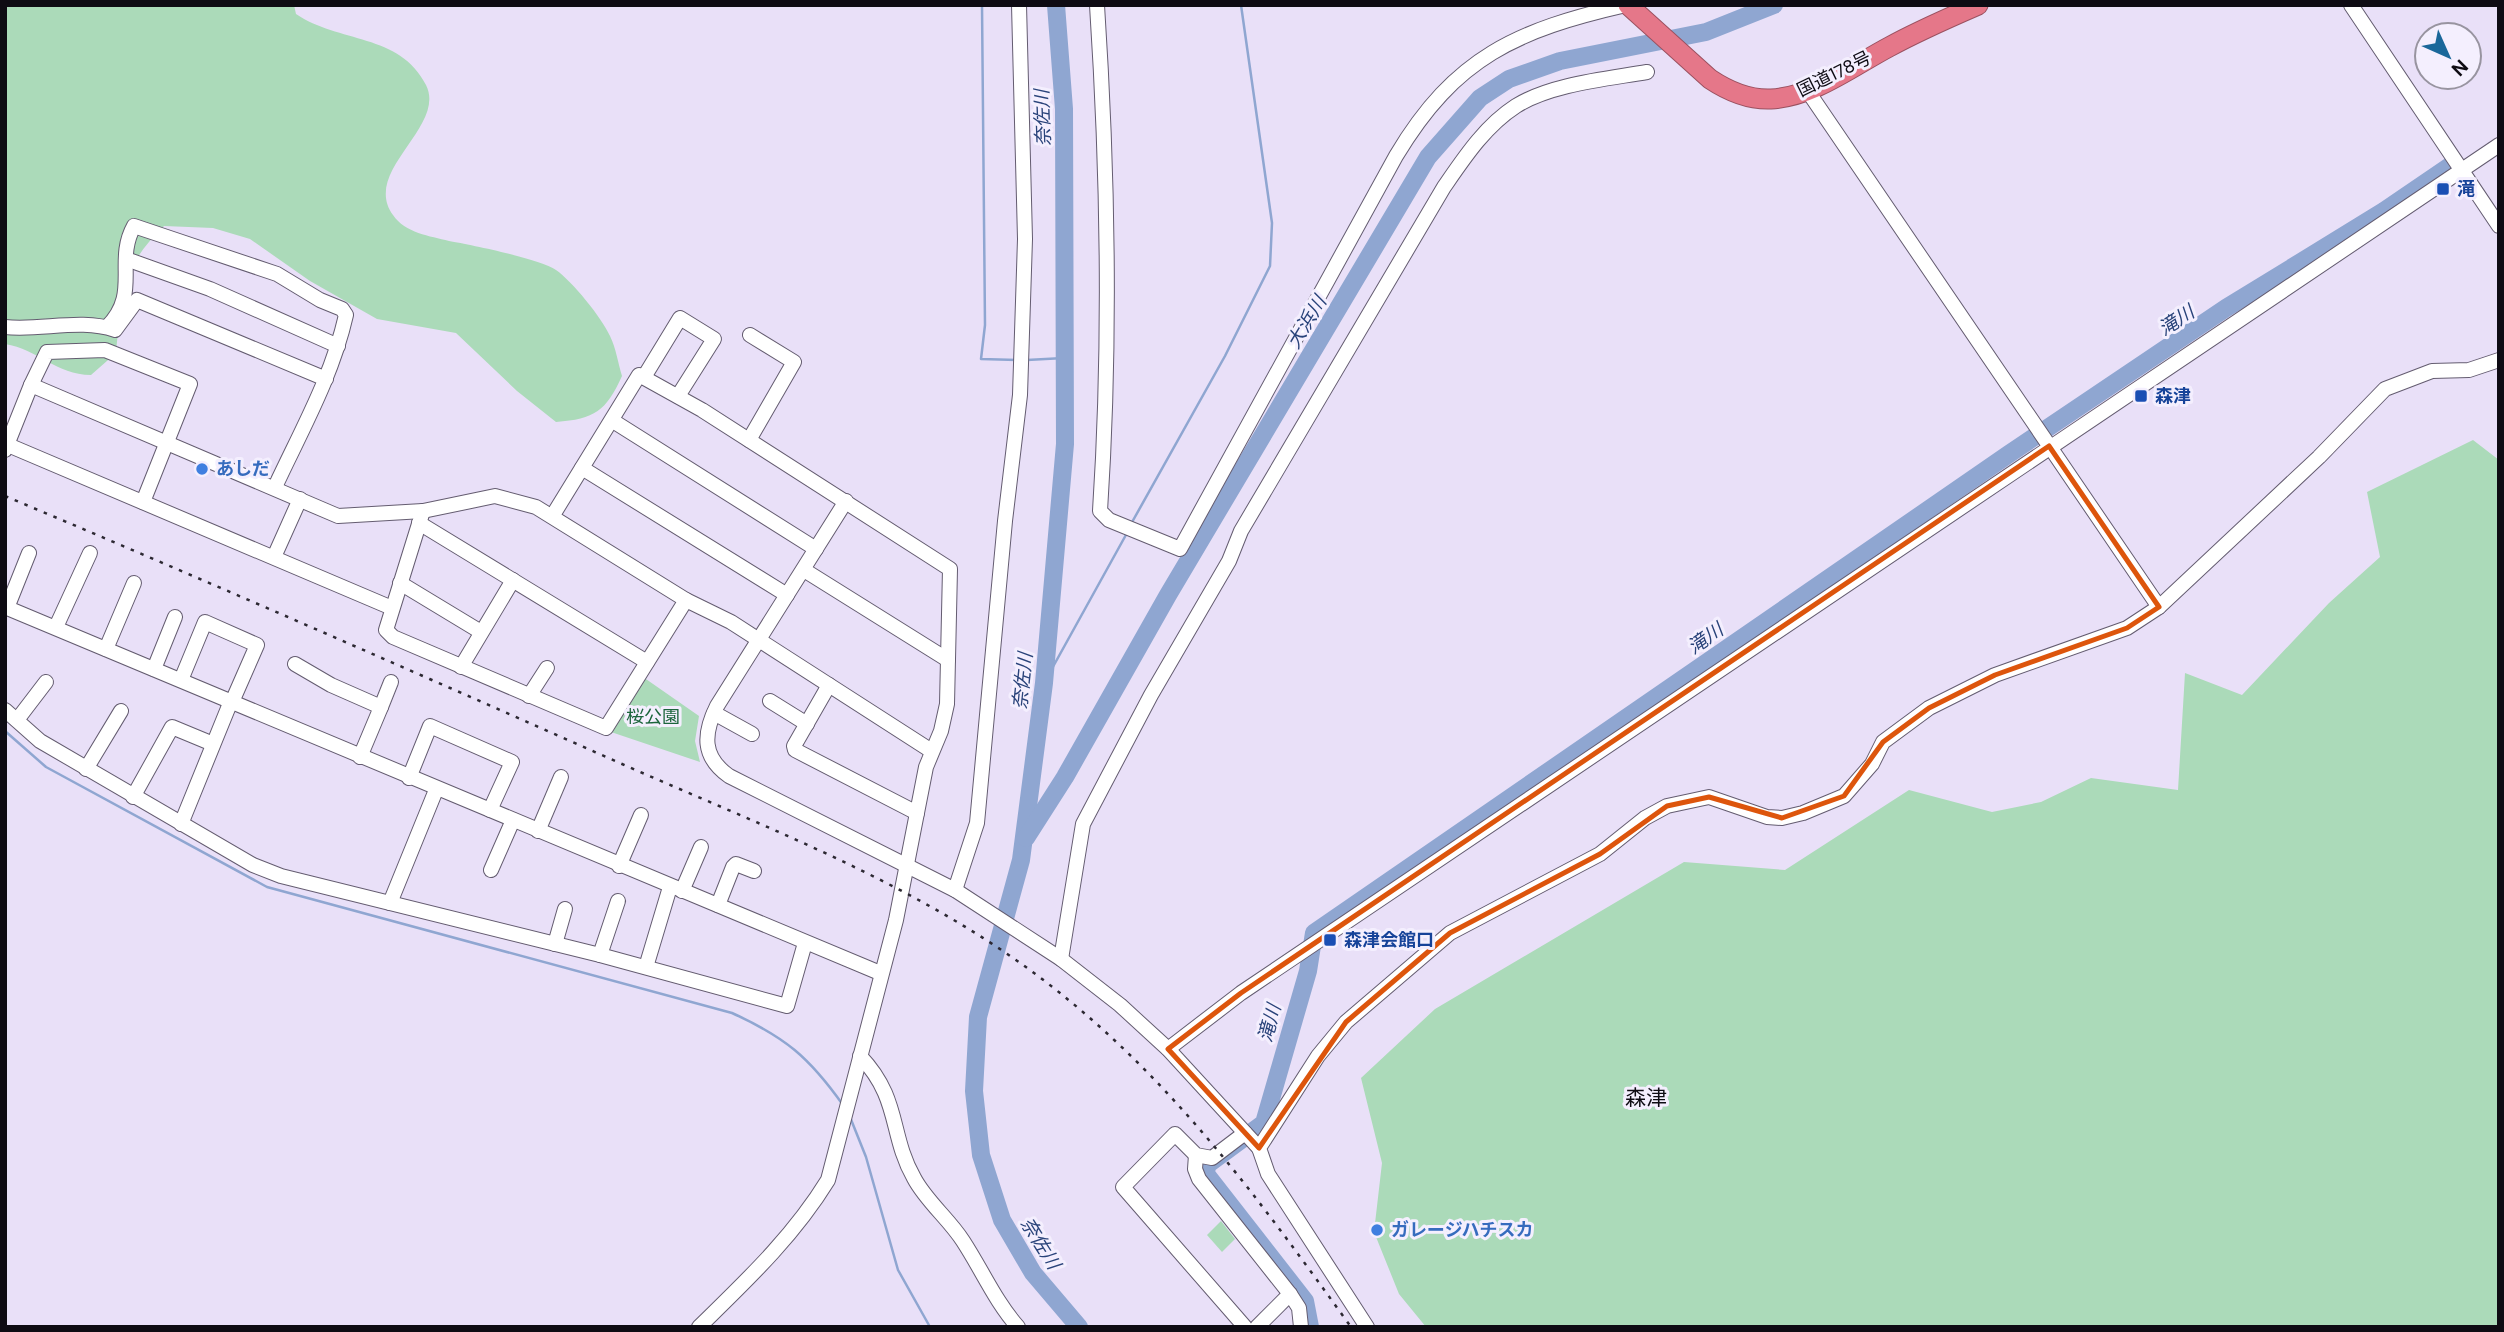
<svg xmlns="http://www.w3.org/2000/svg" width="2504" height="1332" viewBox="0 0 2504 1332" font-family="'DM Sans','Noto Sans JP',sans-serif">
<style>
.green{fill:#abdab9}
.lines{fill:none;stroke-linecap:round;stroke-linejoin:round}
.stream{stroke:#8fa6d1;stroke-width:2.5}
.river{stroke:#8fa6d1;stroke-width:18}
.minor-casing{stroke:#645c70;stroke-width:16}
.highway-casing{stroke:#9a5160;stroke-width:21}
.minor{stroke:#fff;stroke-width:14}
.highway{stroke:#e57789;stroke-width:19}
.rail{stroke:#2c2832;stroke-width:2.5;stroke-dasharray:3.5 7;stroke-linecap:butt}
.marked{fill:none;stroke:#dd550c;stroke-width:5;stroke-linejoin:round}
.transit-dot{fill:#1a4fb4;stroke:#f4effe;stroke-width:2.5}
.shop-dot{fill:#3f7fe0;stroke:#f4effe;stroke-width:2.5}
.labels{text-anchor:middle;stroke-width:6;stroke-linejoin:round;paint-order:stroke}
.street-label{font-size:18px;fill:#0e0b13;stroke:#f4effe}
.transit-label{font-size:18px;font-weight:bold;fill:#164399;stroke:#f4effe;text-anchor:start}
.shop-label{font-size:18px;font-weight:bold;fill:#366cbe;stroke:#f4effe;text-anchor:start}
.park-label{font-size:18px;fill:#1b653c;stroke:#f4effe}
.water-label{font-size:19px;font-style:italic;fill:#29437a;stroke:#f4effe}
.quarter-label{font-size:21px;fill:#0e0b13;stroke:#f4effe}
</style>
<rect width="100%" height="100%" fill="#e9e0f8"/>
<!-- green -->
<g class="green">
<path d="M 5,5 L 294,5 L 296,14 C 338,43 400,33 426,85 C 447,127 361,171 393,215 C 405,233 430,236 449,241 C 472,245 540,259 556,270 C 572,281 602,318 610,336 C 616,348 618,363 622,376 C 606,411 595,419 556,422 L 517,391 L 456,333 L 377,319 L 310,281 L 250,239 L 213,228 L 164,226 C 120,269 122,294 116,353 L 91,375 C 56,375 38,349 5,344 Z"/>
<path d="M 2473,440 L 2499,460 L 2499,1327 L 1426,1327 L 1399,1294 L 1374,1232 L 1382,1163 L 1361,1078 L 1435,1009 L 1684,862 L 1785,870 L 1909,790 L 1992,812 L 2041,802 L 2091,778 L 2178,790 L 2185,673 L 2242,695 L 2329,603 L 2380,557 L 2367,492 Z"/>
<path d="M 643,677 L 699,716 L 695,741 L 700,762 L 611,732 Z"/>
<path d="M 1221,1221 L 1235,1239 L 1222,1252 L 1207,1235 Z"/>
</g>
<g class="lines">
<!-- stream -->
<g class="stream">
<path d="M 982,5 L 985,325 L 981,359 L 1017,360"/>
<path d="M 1027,360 L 1064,358"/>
<path d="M 1131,524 L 1225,356 L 1270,266 L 1272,223 L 1241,5"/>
<path d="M 1044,683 L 1127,533"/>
<path d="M 5,731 L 46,767 L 267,887 L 732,1013 C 785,1037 809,1057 843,1105"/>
<path d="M 850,1117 L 866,1157 L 898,1270 L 930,1327"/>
</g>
<!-- river -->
<g class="river">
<path d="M 1056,5 L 1064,109 L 1065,444 L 1044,683 L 1021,860 L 978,1017 L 974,1091 L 981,1155 L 1002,1220 L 1033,1273 L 1079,1327"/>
<path d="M 1026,838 L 1065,777 L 1168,595 L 1428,157 L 1480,98 L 1509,79 L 1560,61 L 1706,32 L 1774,5"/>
<path d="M 1310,1327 L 1305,1301 L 1206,1174 L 1207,1165 L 1264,1123 L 1308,971 L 1314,933 L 2009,454 L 2226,308 L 2384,211 L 2453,164"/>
</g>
<defs>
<g id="minor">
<path d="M 1097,5 C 1108,173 1111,343 1100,511 L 1109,520 L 1180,549 L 1396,156 C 1455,57 1517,30 1626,5"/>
<path d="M 2351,5 L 2499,226"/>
<path d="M 1807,90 L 2159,607"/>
<path d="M 126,259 L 210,289 L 338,346"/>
<path d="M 5,327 C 41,331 81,318 115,330 L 137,300 L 326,379"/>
<path d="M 107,327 C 141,293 114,262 134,226 L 277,274 L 320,300 L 342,309 L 346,315 C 332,377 301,431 275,487"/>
<path d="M 644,377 L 680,318 L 714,339 L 678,396"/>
<path d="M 31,385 L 47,352 L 105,350 L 190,384 L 143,502"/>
<path d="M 613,421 L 816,549"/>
<path d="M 749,440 L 794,362 L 750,335"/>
<path d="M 8,445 L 392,608"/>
<path d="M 5,450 L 31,385 L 338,516 L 423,511 L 495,496 L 536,507 L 686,600 L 731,622 L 930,750"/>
<path d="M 582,468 L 787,595"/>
<path d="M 846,501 L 717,706 C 703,734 702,757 729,776 L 955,890 L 1061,959 L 1120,1005 L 1168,1049 L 1259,1148"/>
<path d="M 423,511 L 386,630 L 393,637 L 606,728 L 686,600"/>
<path d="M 553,515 L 639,375 L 702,410 L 950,569 L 947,704 L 941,731 L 926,767 L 896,920 L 828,1180 C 793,1237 746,1281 699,1327"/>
<path d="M 419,523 L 647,662"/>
<path d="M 274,557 L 300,499"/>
<path d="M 804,570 L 948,660"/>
<path d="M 400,583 L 481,632"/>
<path d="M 5,607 L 880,973"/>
<path d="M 7,608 L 29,553"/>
<path d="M 56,627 L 90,553"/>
<path d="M 106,649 L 134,583"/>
<path d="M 295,664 L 331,685 L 381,707 L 360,757"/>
<path d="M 461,667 L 513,580"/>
<path d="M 154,669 L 175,617"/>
<path d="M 181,680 L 205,622 L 257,645 L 232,702"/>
<path d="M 829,685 L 794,746 L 795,750 L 917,813"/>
<path d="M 529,696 L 547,668"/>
<path d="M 770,701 L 807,724"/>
<path d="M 381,707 L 391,682"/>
<path d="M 5,710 L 40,741 L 253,865 L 281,876 L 600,955 L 787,1006 L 805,943"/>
<path d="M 714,713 L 752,734"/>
<path d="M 17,720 L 46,682"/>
<path d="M 86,769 L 121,711"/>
<path d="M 409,778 L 430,726 L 512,762 L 490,810"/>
<path d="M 133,797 L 172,727 L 213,744"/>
<path d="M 181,824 L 231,701"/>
<path d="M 538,831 L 561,777"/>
<path d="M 619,866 L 641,815"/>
<path d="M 491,870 L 513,820"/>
<path d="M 955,890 L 977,823 L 1005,521 L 1020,395 L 1025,239 L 1019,5"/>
<path d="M 682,891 L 701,847"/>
<path d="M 390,903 L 436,790"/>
<path d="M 718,905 L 733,867 L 736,864 L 754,871"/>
<path d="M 555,944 L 565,909"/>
<path d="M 600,955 L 618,901"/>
<path d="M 1061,959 L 1083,824 L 1151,695 L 1229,561 L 1241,531 L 1444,187 C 1464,158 1485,126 1516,106 C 1551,84 1607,79 1647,72"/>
<path d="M 646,967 L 670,887"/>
<path d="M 1168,1049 L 1241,993 L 2499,145"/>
<path d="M 860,1056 C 901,1099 889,1134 914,1178 C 926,1201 949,1219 963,1241 C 982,1270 995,1301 1018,1327"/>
<path d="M 1245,1133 L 1212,1158 L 1196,1155 L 1175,1134 L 1123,1187 L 1245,1327"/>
<path d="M 1196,1155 L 1195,1169 L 1199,1179 L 1290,1294 L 1299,1308 L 1301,1327"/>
<path d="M 1257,1327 L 1290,1294"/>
<path d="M 1367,1327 L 1268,1174 L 1259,1148 L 1318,1056 L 1346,1022 L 1450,933 L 1600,854 L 1645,818 L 1667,806 L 1709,797 L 1767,817 L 1782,818 L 1803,813 L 1844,796 L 1872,764 L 1883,742 L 1929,708 L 1995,675 L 2127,628 L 2159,607 L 2319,457 L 2385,389 L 2432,371 L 2469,370 L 2499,360"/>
</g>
<path id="highway" d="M 1628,5 L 1710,79 C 1728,91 1749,100 1771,99 C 1813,97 1853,66 1889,47 C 1918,31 1948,18 1978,5"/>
</defs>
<!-- minor casing -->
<use href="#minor" class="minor-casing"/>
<!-- highway casing -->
<use href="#highway" class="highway-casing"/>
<!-- minor -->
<use href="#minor" class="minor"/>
<!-- highway -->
<use href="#highway" class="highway"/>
<!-- rail -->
<path class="rail" d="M 5,496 C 212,583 417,673 622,764 C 767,828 920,885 1046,982 C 1173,1080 1258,1198 1351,1327"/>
</g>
<!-- marked area -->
<path class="marked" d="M 2049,446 L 2159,607 L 2127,628 L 1995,675 L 1929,708 L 1883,742 L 1844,796 L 1782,818 L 1709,797 L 1667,806 L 1600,854 L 1450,933 L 1346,1022 L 1259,1148 L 1168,1049 L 1241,993 Z"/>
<!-- markers -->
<g class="transit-dot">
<rect x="2436" y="182" width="14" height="14" rx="3.5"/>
<rect x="2134" y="389" width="14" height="14" rx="3.5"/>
<rect x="1323" y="933" width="14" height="14" rx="3.5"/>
</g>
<g class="shop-dot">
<circle cx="202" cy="469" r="7"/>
<circle cx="1377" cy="1230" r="7"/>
</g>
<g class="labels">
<!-- street labels -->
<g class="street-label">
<text transform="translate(1834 74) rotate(-26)" y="6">国道178号</text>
</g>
<!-- transit labels -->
<g class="transit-label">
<text x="2457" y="195">滝</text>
<text x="2155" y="402">森津</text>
<text x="1344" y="946">森津会館口</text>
</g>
<!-- shop labels -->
<g class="shop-label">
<text x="216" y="475">あしだ</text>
<text x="1391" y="1236">ガレージハチスカ</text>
</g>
<!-- park labels -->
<g class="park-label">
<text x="653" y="723">桜公園</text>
</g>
<!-- water labels -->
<g class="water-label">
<text transform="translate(1042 118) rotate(-92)" y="7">奈佐川</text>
<text transform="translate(2176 320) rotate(-33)" y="7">滝川</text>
<text transform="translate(1306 322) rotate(-59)" y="7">大浜川</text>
<text transform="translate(1705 638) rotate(-35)" y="7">滝川</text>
<text transform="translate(1022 681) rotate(-84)" y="7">奈佐川</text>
<text transform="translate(1269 1023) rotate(-75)" y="7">滝川</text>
<text transform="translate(1041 1243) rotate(58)" y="7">奈佐川</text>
</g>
<!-- quarter labels -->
<g class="quarter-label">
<text x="1646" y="1105">森津</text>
</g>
</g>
<!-- border -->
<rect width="2504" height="1332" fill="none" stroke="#0e0b13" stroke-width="14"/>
<!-- north arrow -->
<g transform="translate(2448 56) rotate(135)"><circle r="33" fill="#f4effe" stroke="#9894a0" stroke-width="2"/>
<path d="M0-5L12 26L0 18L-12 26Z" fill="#1a679a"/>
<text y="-10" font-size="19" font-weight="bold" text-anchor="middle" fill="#0e0b13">N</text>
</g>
</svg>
